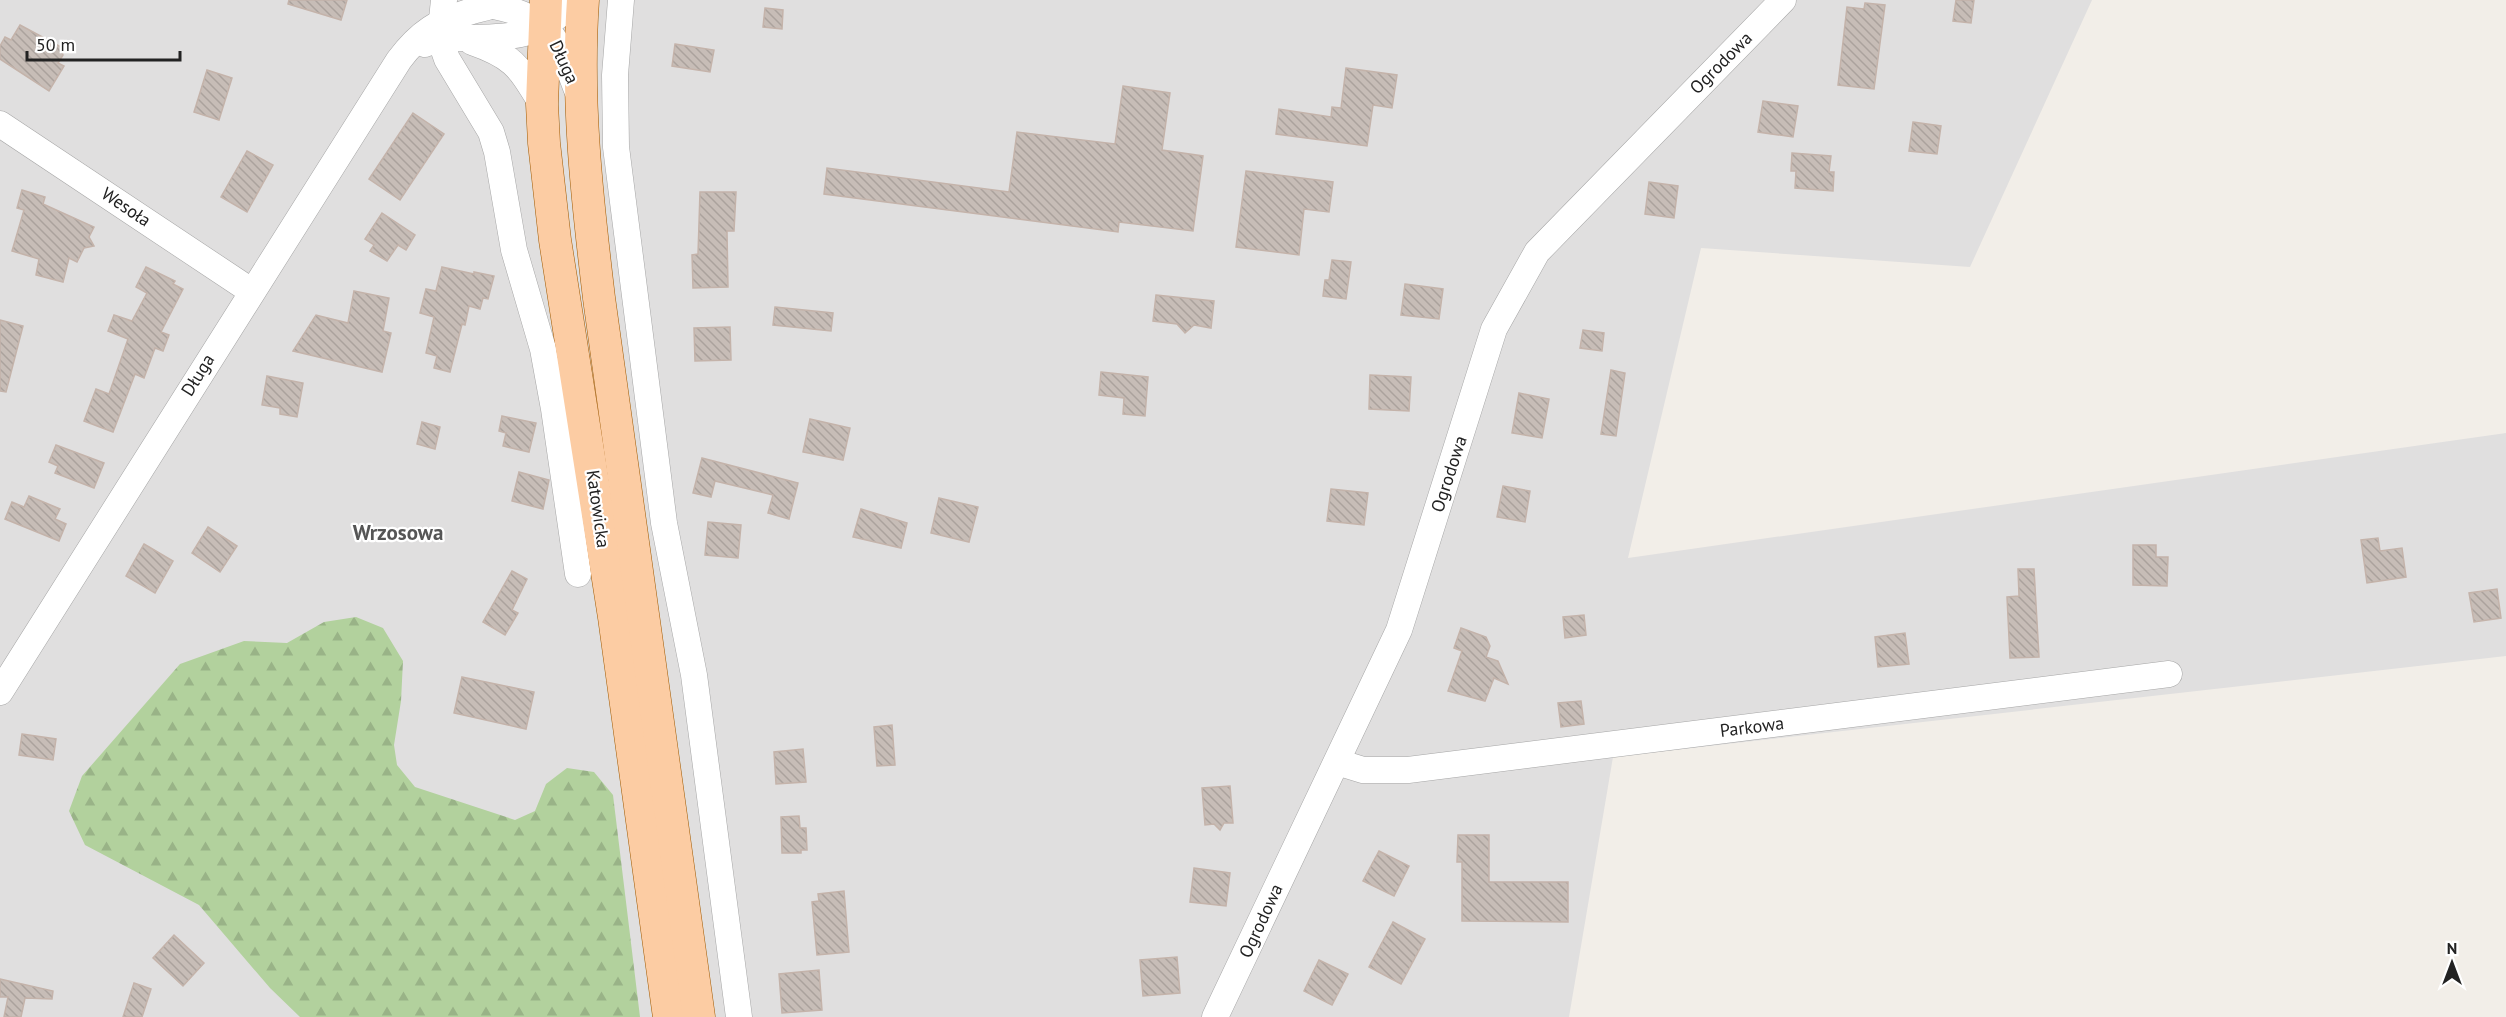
<svg xmlns="http://www.w3.org/2000/svg" width="2506" height="1017" viewBox="0 0 2506 1017" font-family="'PT Sans',sans-serif">
<style>
.residential{fill:#e0dfdf}
.forest{fill:url(#forest-firs)}
.building{fill:url(#building-back-hatch);stroke:#c4b3aa;stroke-width:1.5}
.lines{fill:none;stroke-linecap:round;stroke-linejoin:round}
.minor-casing{stroke:#a6a6a6;stroke-width:27}
.major-casing{stroke:#9f5900;stroke-width:33}
.minor{stroke:#fff;stroke-width:26}
.major{stroke:#fccca3;stroke-width:32}
.labels{text-anchor:middle;stroke-width:4.5;stroke-linejoin:round;paint-order:stroke}
.street-label{font-size:18px;fill:#222;stroke:#fff}
.quarter-label{font-size:21px;font-weight:bold;fill:#555;stroke:#fff}
</style>
<defs>
<pattern id="forest-firs" width="22" height="20" patternUnits="userSpaceOnUse" patternTransform="scale(1.5)"><rect width="22" height="20" fill="#b2d19d"/><path d="M5 1l3.5 6h-7zM16 11l3.5 6h-7z" fill="#99b387"/></pattern>
<pattern id="building-back-hatch" width="6" height="6" patternUnits="userSpaceOnUse" patternTransform="scale(1.5)"><rect width="6" height="6" fill="#c7bdb7"/><path d="M-1 5l2 2M0 0l6 6M5-1l2 2" fill="none" stroke="#aba29d"/></pattern>
</defs>
<rect width="100%" height="100%" fill="#f2eee8"/>
<!-- residential -->
<path class="residential" d="M 0,0 L 2092,0 L 1970,267 L 1701,248 L 1628,558 L 2506,433 L 2506,656 L 1613,757 L 1569,1017 L 0,1017 Z"/>
<!-- forest -->
<path class="forest" d="M 356,617 L 383,628 L 403,661 L 401,701 L 394,745 L 397,765 L 415,787 L 515,820 L 535,811 L 546,784 L 567,768 L 594,772 L 613,795 L 640,1017 L 300,1017 L 270,988 L 199,905 L 85,845 L 69,811 L 82,776 L 180,664 L 244,641 L 287,643 L 324,622 Z"/>
<!-- building -->
<g class="building">
<path d="M 289,0 L 347,0 L 341,20 L 288,4 Z"/>
<path d="M 1956,0 L 1974,0 L 1971,23 L 1953,21 Z"/>
<path d="M 1865,3 L 1885,5 L 1874,89 L 1838,85 L 1847,7 L 1864,9 Z"/>
<path d="M 765,8 L 783,10 L 782,29 L 763,27 Z"/>
<path d="M 20,25 L 61,47 L 63,55 L 58,63 L 64,66 L 49,91 L 0,59 L 0,46 L 5,37 L 11,40 Z"/>
<path d="M 675,44 L 714,50 L 710,72 L 672,66 Z"/>
<path d="M 1346,68 L 1397,75 L 1392,108 L 1373,105 L 1367,146 L 1276,134 L 1279,109 L 1331,117 L 1332,107 L 1341,108 Z"/>
<path d="M 207,70 L 232,78 L 219,120 L 194,112 Z"/>
<path d="M 1123,86 L 1170,93 L 1162,150 L 1203,156 L 1193,231 L 1119,222 L 1118,232 L 824,194 L 827,168 L 1009,192 L 1017,132 L 1115,144 Z"/>
<path d="M 1763,101 L 1798,106 L 1793,137 L 1758,132 Z"/>
<path d="M 413,113 L 444,134 L 400,200 L 369,179 Z"/>
<path d="M 1913,122 L 1941,126 L 1937,154 L 1909,151 Z"/>
<path d="M 247,151 L 273,165 L 247,212 L 221,197 Z"/>
<path d="M 1792,153 L 1831,156 L 1829,172 L 1834,172 L 1833,191 L 1795,188 L 1796,171 L 1791,171 Z"/>
<path d="M 1246,171 L 1333,182 L 1329,212 L 1304,209 L 1299,255 L 1236,247 Z"/>
<path d="M 1649,182 L 1678,186 L 1674,218 L 1645,214 Z"/>
<path d="M 22,190 L 45,197 L 43,204 L 94,227 L 89,237 L 94,246 L 84,248 L 77,262 L 69,258 L 63,282 L 36,275 L 39,259 L 12,251 L 24,210 L 17,208 Z"/>
<path d="M 700,192 L 736,192 L 734,231 L 727,231 L 728,287 L 693,288 L 692,255 L 698,254 Z"/>
<path d="M 382,213 L 415,235 L 406,250 L 398,245 L 387,261 L 370,251 L 374,245 L 365,239 Z"/>
<path d="M 1332,260 L 1351,262 L 1346,299 L 1323,296 L 1325,280 L 1329,280 Z"/>
<path d="M 146,267 L 175,281 L 173,284 L 183,289 L 161,332 L 169,335 L 163,351 L 155,348 L 144,378 L 135,374 L 113,432 L 84,421 L 96,389 L 109,394 L 128,339 L 108,331 L 114,315 L 132,321 L 147,293 L 136,287 Z"/>
<path d="M 442,267 L 474,274 L 474,272 L 494,276 L 488,299 L 483,298 L 480,309 L 469,306 L 465,325 L 462,324 L 450,372 L 434,368 L 437,356 L 426,353 L 434,317 L 420,313 L 426,289 L 436,291 Z"/>
<path d="M 1405,284 L 1443,289 L 1439,319 L 1401,315 Z"/>
<path d="M 354,291 L 389,298 L 383,331 L 391,333 L 382,372 L 293,351 L 316,315 L 348,323 Z"/>
<path d="M 1156,295 L 1214,301 L 1211,328 L 1194,325 L 1185,333 L 1177,324 L 1153,321 Z"/>
<path d="M 775,307 L 833,313 L 831,331 L 773,325 Z"/>
<path d="M 0,320 L 23,326 L 6,392 L 0,391 Z"/>
<path d="M 730,327 L 731,360 L 695,361 L 694,328 Z"/>
<path d="M 1583,330 L 1604,333 L 1602,351 L 1580,348 Z"/>
<path d="M 1611,370 L 1625,373 L 1616,436 L 1601,434 Z"/>
<path d="M 1101,372 L 1148,377 L 1145,416 L 1123,414 L 1124,398 L 1099,395 Z"/>
<path d="M 1370,375 L 1411,377 L 1409,411 L 1369,409 Z"/>
<path d="M 267,376 L 303,383 L 297,417 L 280,414 L 280,408 L 262,405 Z"/>
<path d="M 1519,393 L 1549,399 L 1542,438 L 1512,433 Z"/>
<path d="M 502,416 L 536,423 L 529,452 L 503,446 L 506,433 L 499,431 Z"/>
<path d="M 810,419 L 850,428 L 843,460 L 803,452 Z"/>
<path d="M 422,422 L 440,427 L 435,449 L 417,444 Z"/>
<path d="M 56,445 L 104,463 L 94,488 L 55,473 L 58,466 L 49,462 Z"/>
<path d="M 702,458 L 798,483 L 789,519 L 768,513 L 773,495 L 715,481 L 711,497 L 693,493 Z"/>
<path d="M 519,472 L 549,480 L 543,509 L 512,501 Z"/>
<path d="M 1503,486 L 1530,491 L 1525,522 L 1497,517 Z"/>
<path d="M 1331,489 L 1368,493 L 1364,525 L 1327,521 Z"/>
<path d="M 29,496 L 60,509 L 55,519 L 66,524 L 59,541 L 5,519 L 12,502 L 24,507 Z"/>
<path d="M 939,498 L 978,507 L 969,542 L 931,533 Z"/>
<path d="M 861,509 L 907,523 L 901,548 L 853,537 Z"/>
<path d="M 708,522 L 741,525 L 738,558 L 705,555 Z"/>
<path d="M 208,527 L 237,546 L 220,572 L 192,553 Z"/>
<path d="M 2378,538 L 2380,551 L 2402,548 L 2406,577 L 2367,583 L 2361,540 Z"/>
<path d="M 144,544 L 173,561 L 155,593 L 126,576 Z"/>
<path d="M 2133,545 L 2156,545 L 2156,557 L 2168,557 L 2167,586 L 2133,585 Z"/>
<path d="M 2018,569 L 2034,569 L 2039,657 L 2010,658 L 2007,597 L 2019,596 Z"/>
<path d="M 512,571 L 527,579 L 512,610 L 518,613 L 505,635 L 483,622 Z"/>
<path d="M 2497,589 L 2501,618 L 2474,622 L 2469,593 Z"/>
<path d="M 1584,615 L 1586,635 L 1565,638 L 1563,617 Z"/>
<path d="M 1461,628 L 1486,637 L 1490,646 L 1486,657 L 1498,661 L 1508,684 L 1494,678 L 1485,701 L 1448,691 L 1462,651 L 1454,648 Z"/>
<path d="M 1905,633 L 1909,664 L 1878,667 L 1875,637 Z"/>
<path d="M 462,677 L 534,692 L 526,729 L 454,713 Z"/>
<path d="M 1581,701 L 1584,724 L 1561,727 L 1558,703 Z"/>
<path d="M 892,725 L 895,765 L 877,766 L 874,727 Z"/>
<path d="M 22,734 L 56,739 L 53,760 L 19,755 Z"/>
<path d="M 803,749 L 806,782 L 776,784 L 774,752 Z"/>
<path d="M 1230,786 L 1233,823 L 1224,823 L 1220,830 L 1214,824 L 1205,825 L 1202,788 Z"/>
<path d="M 799,816 L 800,828 L 806,828 L 807,850 L 801,850 L 801,853 L 782,853 L 781,817 Z"/>
<path d="M 1458,835 L 1489,835 L 1489,882 L 1568,882 L 1568,922 L 1462,921 L 1462,862 L 1457,862 Z"/>
<path d="M 1379,851 L 1409,866 L 1394,896 L 1363,881 Z"/>
<path d="M 1194,868 L 1230,873 L 1226,906 L 1190,902 Z"/>
<path d="M 844,891 L 849,952 L 817,955 L 812,902 L 819,901 L 818,894 Z"/>
<path d="M 1393,922 L 1425,939 L 1401,984 L 1369,967 Z"/>
<path d="M 174,935 L 204,963 L 183,986 L 153,958 Z"/>
<path d="M 1177,957 L 1180,993 L 1143,996 L 1140,960 Z"/>
<path d="M 1319,960 L 1348,974 L 1332,1005 L 1304,991 Z"/>
<path d="M 819,970 L 822,1010 L 782,1013 L 779,974 Z"/>
<path d="M 0,979 L 53,991 L 52,999 L 25,998 L 21,1017 L 4,1017 L 8,997 L 0,997 Z"/>
<path d="M 134,983 L 151,989 L 142,1017 L 123,1017 Z"/>
</g>
<g class="lines">
<defs>
<g id="minor">
<path d="M 444,0 L 440,39 L 447,59 L 491,132 L 497,152 L 514,250 L 543,349 L 554,409 L 578,574"/>
<path d="M 621,0 L 615,75 L 616,147 L 664,523 L 694,675 L 739,1017"/>
<path d="M 494,6 C 551,18 558,39 577,90"/>
<path d="M 472,42 C 515,57 519,67 542,104"/>
<path d="M 425,44 C 438,38 452,38 467,38 C 512,37 543,38 573,0"/>
<path d="M 0,124 L 251,291"/>
<path d="M 0,692 L 399,60 C 420,32 438,21 472,11 C 483,8 493,7 503,0"/>
<path d="M 1337,762 L 1363,770 L 1408,770 L 2169,674"/>
<path d="M 1215,1017 L 1399,630 L 1494,329 L 1537,252 L 1783,0"/>
</g>
<g id="major">
<path d="M 546,0 L 542,104 L 544,143 L 555,240 L 614,617 L 669,1017"/>
<path d="M 583,0 C 576,101 587,198 599,298 L 699,1017"/>
</g>
</defs>
<!-- minor casing -->
<use href="#minor" class="minor-casing"/>
<!-- major casing -->
<use href="#major" class="major-casing"/>
<!-- minor -->
<use href="#minor" class="minor"/>
<!-- major -->
<use href="#major" class="major"/>
</g>
<g class="labels">
<!-- street labels -->
<g class="street-label">
<text transform="translate(564 62) rotate(65)" y="6">Długa</text>
<text transform="translate(1721 63) rotate(-45)" y="6">Ogrodowa</text>
<text transform="translate(126 207) rotate(34)" y="6">Wesoła</text>
<text transform="translate(198 375) rotate(-58)" y="6">Długa</text>
<text transform="translate(1449 474) rotate(-72)" y="6">Ogrodowa</text>
<text transform="translate(598 509) rotate(82)" y="6">Katowicka</text>
<text transform="translate(1752 727) rotate(-7)" y="6">Parkowa</text>
<text transform="translate(1261 921) rotate(-65)" y="6">Ogrodowa</text>
</g>
<!-- quarter labels -->
<g class="quarter-label">
<text x="398" y="540">Wrzosowa</text>
</g>
</g>
<!-- north arrow -->
<g transform="translate(2452 963)" stroke="#ffffff" stroke-width="4.5" paint-order="stroke">
<path d="M0-4.5L10 22L0 15L-10 22Z" fill="#222222"/>
<text y="-9" font-size="16" font-weight="bold" text-anchor="middle" fill="#222222">N</text>
</g>
<!-- scale -->
<path d="M27 51v9h153v-9" fill="none" stroke="#222222" stroke-width="3"/>
<text x="36" y="51" font-size="18" fill="#222222" stroke="#ffffff" stroke-width="4.5" paint-order="stroke">50 m</text>
</svg>
